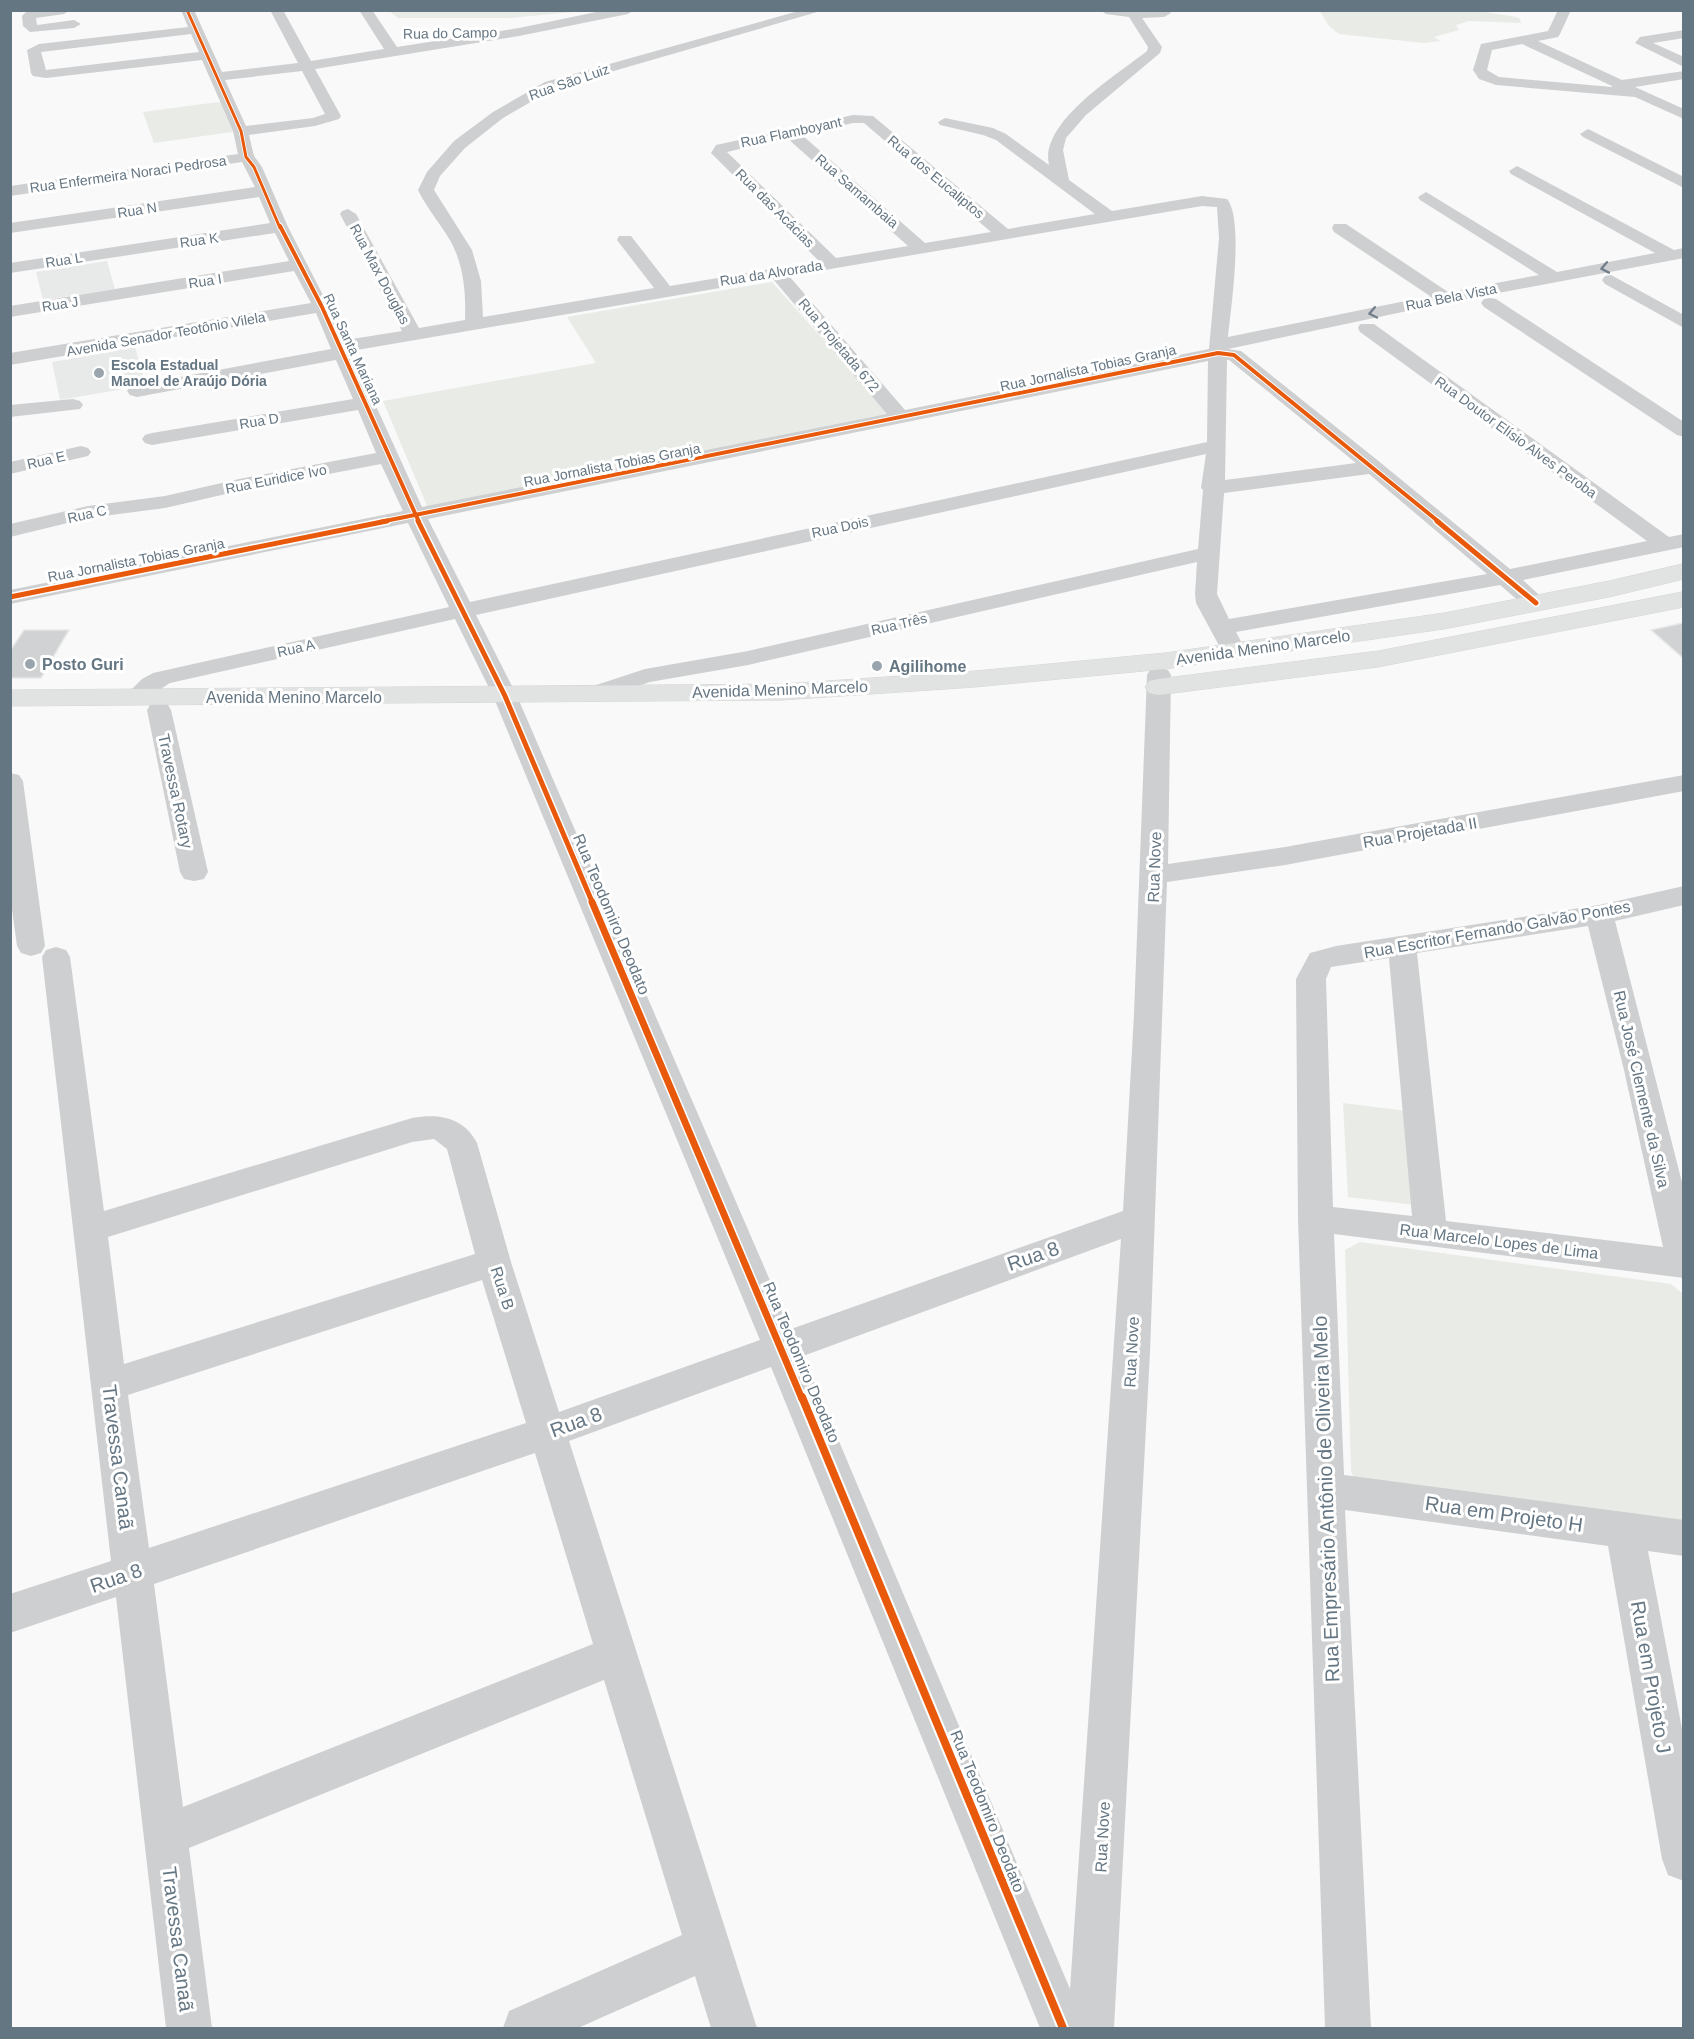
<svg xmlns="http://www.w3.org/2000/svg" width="1694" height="2039" viewBox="0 0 1694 2039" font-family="Arial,sans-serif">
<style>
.built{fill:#e8e9e9}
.green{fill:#e8ebe6}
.building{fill:#d0d2d3;stroke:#e8e8e8;stroke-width:1.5}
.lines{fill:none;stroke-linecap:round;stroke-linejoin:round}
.major-casing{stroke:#d5d6d7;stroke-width:1}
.minor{fill:#cecfd0;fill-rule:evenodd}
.major{fill:#e1e2e2;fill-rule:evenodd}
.cycleway-far4-casing{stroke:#fff;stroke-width:4.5}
.cycleway-far3-casing{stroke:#fff;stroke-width:6}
.cycleway-far2-casing{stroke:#fff;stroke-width:8}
.cycleway-far1-casing{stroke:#fff;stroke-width:10}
.cycleway-casing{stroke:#fff;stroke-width:12}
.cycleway-far4{stroke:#e8590c;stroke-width:3}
.cycleway-far3{stroke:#e8590c;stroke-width:4}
.cycleway-far2{stroke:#e8590c;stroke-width:5}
.cycleway-far1{stroke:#e8590c;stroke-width:7}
.cycleway{stroke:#e8590c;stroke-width:8}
.oneway{stroke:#707f8b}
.poi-dot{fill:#99a4ac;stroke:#fff;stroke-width:2}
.labels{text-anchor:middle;stroke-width:6;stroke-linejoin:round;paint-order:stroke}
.far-street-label{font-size:14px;fill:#657683;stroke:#fff}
.far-poi-label{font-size:14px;font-weight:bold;fill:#657683;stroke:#fff;text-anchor:start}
.street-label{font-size:16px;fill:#657683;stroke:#fff}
.poi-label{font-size:16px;font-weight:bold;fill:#657683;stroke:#fff;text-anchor:start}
.near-street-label{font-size:20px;fill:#657683;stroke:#fff}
</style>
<rect width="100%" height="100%" fill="#f9f9f9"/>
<!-- built -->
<g class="built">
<path d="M 107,261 L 115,289 L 43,300 L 36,272 Z"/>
<path d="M 135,347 L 146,385 L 60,400 L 52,362 Z"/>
</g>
<!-- green -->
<g class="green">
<path d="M 1473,10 L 1516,17 L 1520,19 L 1521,23 L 1469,21 L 1456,25 L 1459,30 L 1434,37 L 1440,41 L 1424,43 L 1339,34 L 1329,26 L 1320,11 Z"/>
<path d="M 389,11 L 584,11 L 509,18 L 398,18 Z"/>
<path d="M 226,101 L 239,131 L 154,143 L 143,112 Z"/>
<path d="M 772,282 L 891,416 L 430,513 L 383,401 L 596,363 L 567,317 Z"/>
<path d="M 1343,1103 L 1406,1111 L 1415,1205 L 1348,1197 Z"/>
<path d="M 1360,1242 L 1671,1284 L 1684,1295 L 1683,1542 L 1359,1489 L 1351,1471 L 1345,1250 Z"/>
</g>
<!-- building -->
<g class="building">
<path d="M 1683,623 L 1683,658 L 1651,630 Z"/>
<path d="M 24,630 L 69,630 L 41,678 L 10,678 L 10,651 Z"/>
</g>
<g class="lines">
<defs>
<g id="major">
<path d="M 1684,564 L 1684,579 L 1609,597 L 1444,629 L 1165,669 L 975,687 L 782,700 L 10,706 L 10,690 L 782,684 L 975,671 L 1165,653 L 1444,613 L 1609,581 Z"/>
<path d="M 1684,592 L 1684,607 L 1378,667 L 1158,695 L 1149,693 L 1145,687 L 1149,681 L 1158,679 L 1378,651 Z"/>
</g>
</defs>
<!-- major casing -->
<use href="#major" class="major-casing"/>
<!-- minor -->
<g class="minor">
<path d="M 35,10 L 70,10 L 64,14 L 36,18 L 37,25 L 74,20 L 81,24 L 74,28 L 30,32 L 23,26 L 22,16 L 26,12 Z"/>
<path d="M 181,10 L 194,10 L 222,72 L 298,63 L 270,10 L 283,10 L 311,61 L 384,49 L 359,10 L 372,10 L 397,47 L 519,28 L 606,10 L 634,10 L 628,14 L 519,36 L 315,69 L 341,116 L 339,119 L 315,126 L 249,135 L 254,156 L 262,167 L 288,227 L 346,340 L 402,331 L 340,214 L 342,211 L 348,209 L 356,214 L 419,328 L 465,320 C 466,294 464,266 451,242 C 441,224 427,209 418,190 L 427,172 L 454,141 L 493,112 L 545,82 L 802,10 L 824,10 L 555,88 L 503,118 L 465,148 L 440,176 L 434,190 L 472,250 L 481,281 L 483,317 L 654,288 L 617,240 L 619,236 L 631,236 L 670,286 L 819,261 L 711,153 L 716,145 L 853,115 L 873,116 L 1008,229 L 1095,214 L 996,140 L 983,135 L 940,125 L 938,122 L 945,118 L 993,128 L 1006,134 L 1049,165 C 1039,122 1117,75 1147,51 L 1148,47 L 1129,17 L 1106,14 L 1100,10 L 1169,10 L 1171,13 L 1164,17 L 1142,18 L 1162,47 L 1160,53 L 1086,115 L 1066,138 L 1063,150 L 1069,180 L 1112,211 L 1202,196 L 1227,199 C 1244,219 1231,308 1228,337 L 1430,296 L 1334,232 L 1332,228 L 1334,224 L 1346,224 L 1448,292 L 1539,275 L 1420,200 L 1418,197 L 1426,192 L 1557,272 L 1655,253 L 1511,174 L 1509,171 L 1517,166 L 1674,250 L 1684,248 L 1684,258 L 1445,303 L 1228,349 L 1241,351 L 1381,463 L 1510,569 L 1647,541 L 1360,332 L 1358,328 L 1360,324 L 1374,324 L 1669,537 L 1684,534 L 1684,547 L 1523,580 L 1548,603 L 1544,608 C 1526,612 1514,596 1500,585 L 1236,632 L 1246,651 L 1242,656 L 1234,658 L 1226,656 L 1222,651 L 1196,603 L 1195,594 L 1197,562 L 748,665 L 650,682 L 590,702 L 581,700 L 578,695 L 581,690 L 645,669 L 748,651 L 1198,549 L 1203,490 L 1201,488 L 1206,454 L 476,615 L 517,696 L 791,1329 L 1123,1211 L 1134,1014 L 1147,675 L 1150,670 L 1159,668 L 1168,670 L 1171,675 L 1168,864 L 1285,847 L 1684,775 L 1684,791 L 1285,865 L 1167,882 L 1150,1352 L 1114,2028 L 1040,2028 L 771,1367 L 569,1441 L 757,2028 L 711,2028 L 695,1976 L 578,2028 L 503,2028 L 509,2011 L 682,1935 L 604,1680 L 189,1848 L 212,2028 L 166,2028 L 116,1597 L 10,1633 L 10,1594 L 111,1561 L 42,957 L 46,950 L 56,947 L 66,950 L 70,957 L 104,1211 L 412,1118 C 438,1113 464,1117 477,1143 L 511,1262 L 559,1412 L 760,1340 L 493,696 L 455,619 L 170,683 C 154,692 145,708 126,703 L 123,698 L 142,679 L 153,673 L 449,607 L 408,523 L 10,604 L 10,590 L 403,511 L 381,464 L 239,491 L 165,508 L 88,518 L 10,537 L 10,524 L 88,506 L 165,496 L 239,479 L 376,453 L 358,410 L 152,445 L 145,443 L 142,439 L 145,435 L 152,433 L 353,399 L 336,360 L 137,397 L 130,395 L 127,391 L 130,387 L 137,385 L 331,349 L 316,313 L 10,365 L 10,353 L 311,303 L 294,271 L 10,317 L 10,306 L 289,261 L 275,233 L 10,273 L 10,263 L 270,223 L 259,197 L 10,233 L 10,223 L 255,187 L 242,162 L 10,196 L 10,186 L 238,154 L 233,131 L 202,60 L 46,78 L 33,76 L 31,73 L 27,50 L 39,44 L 188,27 ZM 191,34 L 199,52 L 46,70 L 41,52 ZM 302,71 L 325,114 L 313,118 L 246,126 L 225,80 ZM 853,123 L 864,123 L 991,232 L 925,243 L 802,135 ZM 787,138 L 908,246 L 836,258 L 727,152 ZM 1202,206 L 1217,207 L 1219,238 L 1209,349 L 905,410 L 789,276 ZM 773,279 L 887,414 L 422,507 L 351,351 ZM 1227,360 L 1229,360 L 1356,463 L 1225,480 ZM 1208,361 L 1207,442 L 470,602 L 428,519 ZM 1369,474 L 1487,574 L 1229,619 L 1217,594 L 1224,493 ZM 434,1139 L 447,1149 L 475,1254 L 124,1364 L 108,1237 L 412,1142 ZM 1121,1239 L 1070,1989 L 803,1356 ZM 482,1280 L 526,1423 L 149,1548 L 128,1395 ZM 535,1453 L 593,1644 L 183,1807 L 154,1584 Z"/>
<path d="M 1558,10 L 1571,10 L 1560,34 L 1558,37 L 1538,41 L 1622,80 L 1684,71 L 1684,79 L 1635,87 L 1684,109 L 1684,119 L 1635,97 L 1496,85 L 1479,79 L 1473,70 L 1481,44 L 1548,31 ZM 1522,44 L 1612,86 L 1612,87 L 1499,77 L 1487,70 L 1492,50 Z"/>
<path d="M 1684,30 L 1684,38 L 1653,43 L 1684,57 L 1684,67 L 1635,43 L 1640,37 Z"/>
<path d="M 1588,129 L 1684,177 L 1684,188 L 1583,137 L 1580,134 Z"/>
<path d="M 1611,275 L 1684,315 L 1684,328 L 1605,284 L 1602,280 L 1605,276 Z"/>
<path d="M 1490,298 L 1496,299 L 1684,422 L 1684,437 L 1677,435 L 1484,307 L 1481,303 L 1484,299 Z"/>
<path d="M 73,399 L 80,401 L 83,405 L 80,409 L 10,417 L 10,405 Z"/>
<path d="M 81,446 L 88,448 L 91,452 L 88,456 L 10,474 L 10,462 Z"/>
<path d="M 159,703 L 168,705 L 171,710 L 208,872 L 204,879 L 194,881 L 184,879 L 180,872 L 147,710 L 150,705 Z"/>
<path d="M 10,773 L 19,775 L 23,781 L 45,946 L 41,953 L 31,956 L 21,953 L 17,946 L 10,895 Z"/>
<path d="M 1684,886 L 1684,905 L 1615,921 L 1684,1190 L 1684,1278 L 1334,1234 L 1344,1475 L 1684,1520 L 1684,1556 L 1648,1551 L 1684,1739 L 1684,1881 L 1668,1875 L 1662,1859 L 1608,1546 L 1345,1510 L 1371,2028 L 1325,2028 L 1298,1218 L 1296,979 L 1310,953 L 1336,946 L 1599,905 ZM 1588,926 L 1624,1070 L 1663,1247 L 1446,1221 L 1417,953 ZM 1389,958 L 1412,1216 L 1333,1207 L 1326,979 L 1331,967 Z"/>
</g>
<!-- major -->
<use href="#major" class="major"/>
<defs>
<path id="cycleway-far4" d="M 187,10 L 241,131 L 246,157 L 254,167 L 280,228"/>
<g id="cycleway-far3">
<path d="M 280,226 L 322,307 L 419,522"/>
<path d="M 380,522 L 1218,353 L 1234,355 L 1439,522"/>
</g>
<g id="cycleway-far2">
<path d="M 418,521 L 505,696 L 593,904"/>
<path d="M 1437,521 L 1536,603"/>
<path d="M 10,597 L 387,521"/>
</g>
<path id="cycleway-far1" d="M 592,902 L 802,1399"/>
<path id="cycleway" d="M 802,1397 L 1063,2028"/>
</defs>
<!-- cycleway-far4 casing -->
<use href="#cycleway-far4" class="cycleway-far4-casing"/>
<!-- cycleway-far3 casing -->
<use href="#cycleway-far3" class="cycleway-far3-casing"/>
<!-- cycleway-far2 casing -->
<use href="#cycleway-far2" class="cycleway-far2-casing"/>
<!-- cycleway-far1 casing -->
<use href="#cycleway-far1" class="cycleway-far1-casing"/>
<!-- cycleway casing -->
<use href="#cycleway" class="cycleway-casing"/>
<!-- cycleway-far4 -->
<use href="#cycleway-far4" class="cycleway-far4"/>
<!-- cycleway-far3 -->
<use href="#cycleway-far3" class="cycleway-far3"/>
<!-- cycleway-far2 -->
<use href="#cycleway-far2" class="cycleway-far2"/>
<!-- cycleway-far1 -->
<use href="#cycleway-far1" class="cycleway-far1"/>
<!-- cycleway -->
<use href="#cycleway" class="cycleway"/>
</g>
<!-- one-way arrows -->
<defs><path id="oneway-chevron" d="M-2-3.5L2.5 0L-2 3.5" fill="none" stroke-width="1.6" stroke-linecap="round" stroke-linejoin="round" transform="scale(1.5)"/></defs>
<g class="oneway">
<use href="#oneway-chevron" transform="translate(1605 268) rotate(169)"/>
<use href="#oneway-chevron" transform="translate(1373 313) rotate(168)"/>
</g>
<!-- markers -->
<g class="poi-dot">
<circle cx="99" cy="373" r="6"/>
<circle cx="30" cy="664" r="6"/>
<circle cx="877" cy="666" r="6"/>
</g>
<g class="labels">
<!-- far-street labels -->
<g class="far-street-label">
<text transform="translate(450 33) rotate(-1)" y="5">Rua do Campo</text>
<text transform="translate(569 82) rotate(-19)" y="5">Rua São Luiz</text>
<text transform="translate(791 132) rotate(-12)" y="5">Rua Flamboyant</text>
<text transform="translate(128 174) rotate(-8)" y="5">Rua Enfermeira Noraci Pedrosa</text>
<text transform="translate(936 177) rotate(40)" y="5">Rua dos Eucaliptos</text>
<text transform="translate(857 191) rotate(41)" y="5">Rua Samambaia</text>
<text transform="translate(775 208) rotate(45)" y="5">Rua das Acácias</text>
<text transform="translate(137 210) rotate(-9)" y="5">Rua N</text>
<text transform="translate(199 240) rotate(-8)" y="5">Rua K</text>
<text transform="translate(64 260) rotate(-9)" y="5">Rua L</text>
<text transform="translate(771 273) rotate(-9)" y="5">Rua da Alvorada</text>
<text transform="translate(380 274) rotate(62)" y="5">Rua Max Douglas</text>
<text transform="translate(205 281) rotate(-9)" y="5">Rua I</text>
<text transform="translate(1451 297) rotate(-11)" y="5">Rua Bela Vista</text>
<text transform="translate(60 304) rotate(-9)" y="5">Rua J</text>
<text transform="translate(166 334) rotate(-10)" y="5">Avenida Senador Teotônio Vilela</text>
<text transform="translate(839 345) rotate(50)" y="5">Rua Projetada 672</text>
<text transform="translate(353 349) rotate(65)" y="5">Rua Santa Mariana</text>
<text transform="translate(1088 368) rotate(-12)" y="5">Rua Jornalista Tobias Granja</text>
<text transform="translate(259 421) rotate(-10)" y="5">Rua D</text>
<text transform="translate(1516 437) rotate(36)" y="5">Rua Doutor Elísio Alves Peroba</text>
<text transform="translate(46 460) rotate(-13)" y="5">Rua E</text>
<text transform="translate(612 465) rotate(-11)" y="5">Rua Jornalista Tobias Granja</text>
<text transform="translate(276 479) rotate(-11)" y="5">Rua Euridice Ivo</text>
<text transform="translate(87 514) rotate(-13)" y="5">Rua C</text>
<text transform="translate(840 527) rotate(-12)" y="5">Rua Dois</text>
<text transform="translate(136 560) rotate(-11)" y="5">Rua Jornalista Tobias Granja</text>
<text transform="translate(899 624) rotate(-13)" y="5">Rua Três</text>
<text transform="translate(296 648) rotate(-13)" y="5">Rua A</text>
</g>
<!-- far-poi labels -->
<g class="far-poi-label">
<text x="111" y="370">Escola Estadual<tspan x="111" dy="16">Manoel de Araújo Dória</tspan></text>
</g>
<!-- street labels -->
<g class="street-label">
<text transform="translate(1263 647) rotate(-8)" y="6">Avenida Menino Marcelo</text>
<text transform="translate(780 689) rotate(-2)" y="6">Avenida Menino Marcelo</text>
<text x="294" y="703">Avenida Menino Marcelo</text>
<text transform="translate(176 791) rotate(78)" y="6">Travessa Rotary</text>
<text transform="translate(1420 832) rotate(-10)" y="6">Rua Projetada II</text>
<text transform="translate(1154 867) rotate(-88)" y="6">Rua Nove</text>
<text transform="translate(612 914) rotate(67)" y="6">Rua Teodomiro Deodato</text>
<text transform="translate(1497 929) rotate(-10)" y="6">Rua Escritor Fernando Galvão Pontes</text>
<text transform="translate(1642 1089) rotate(77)" y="6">Rua José Clemente da Silva</text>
<text transform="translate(1499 1241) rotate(7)" y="6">Rua Marcelo Lopes de Lima</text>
<text transform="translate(503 1288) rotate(72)" y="6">Rua B</text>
<text transform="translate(1131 1352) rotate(-87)" y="6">Rua Nove</text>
<text transform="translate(802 1362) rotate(67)" y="6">Rua Teodomiro Deodato</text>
<text transform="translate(988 1811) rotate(68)" y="6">Rua Teodomiro Deodato</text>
<text transform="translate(1102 1837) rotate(-87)" y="6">Rua Nove</text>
</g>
<!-- poi labels -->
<g class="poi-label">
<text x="42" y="670">Posto Guri</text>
<text x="889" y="672">Agilihome</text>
</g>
<!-- near-street labels -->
<g class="near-street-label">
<text transform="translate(1033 1256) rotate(-19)" y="7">Rua 8</text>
<text transform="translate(576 1422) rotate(-20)" y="7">Rua 8</text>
<text transform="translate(118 1457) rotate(83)" y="7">Travessa Canaã</text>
<text transform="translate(1326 1499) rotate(-92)" y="7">Rua Empresário Antônio de Oliveira Melo</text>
<text transform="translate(1504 1514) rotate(8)" y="7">Rua em Projeto H</text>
<text transform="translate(116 1578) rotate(-19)" y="7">Rua 8</text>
<text transform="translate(1651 1677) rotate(80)" y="7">Rua em Projeto J</text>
<text transform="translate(178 1939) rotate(83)" y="7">Travessa Canaã</text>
</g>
</g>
<!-- border -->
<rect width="1694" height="2039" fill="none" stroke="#657683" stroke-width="24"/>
</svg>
